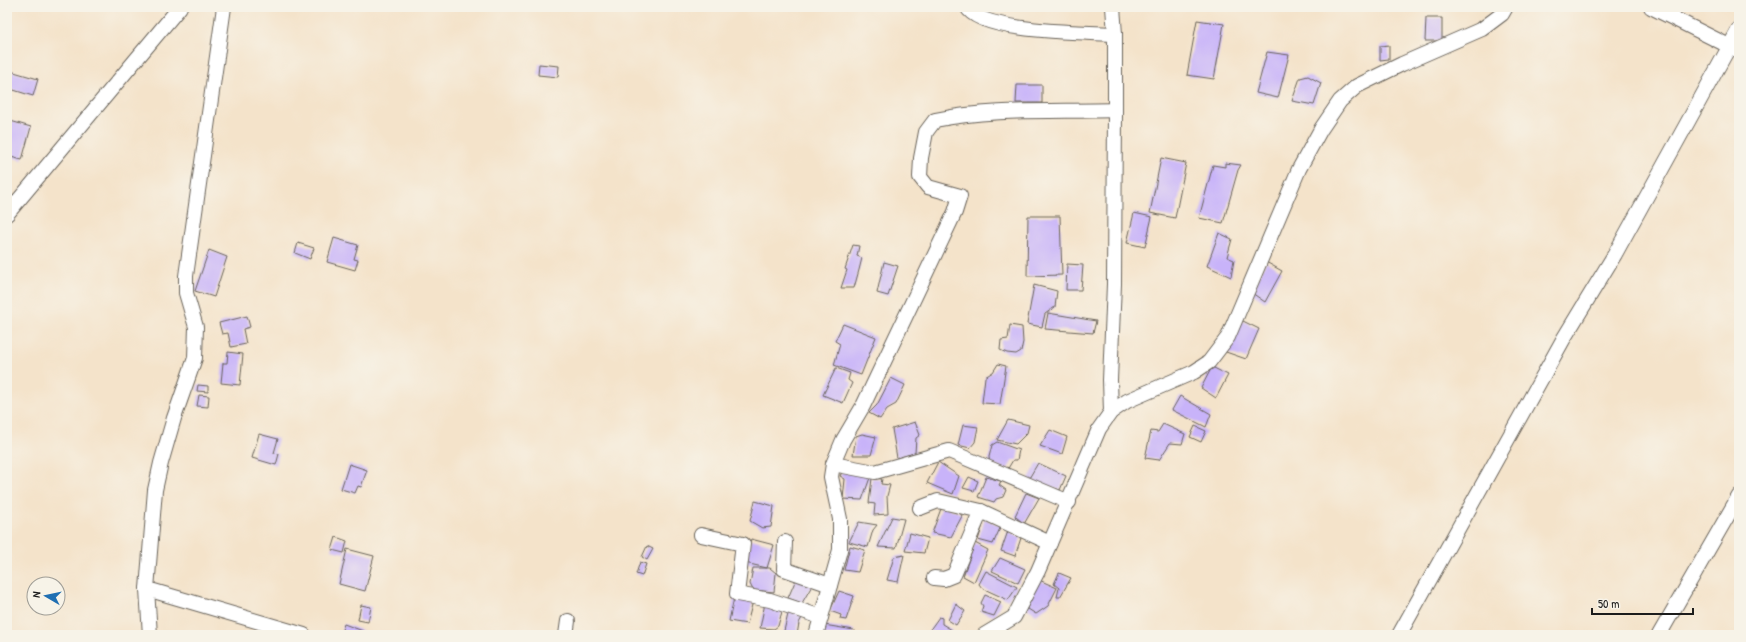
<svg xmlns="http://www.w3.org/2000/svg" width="1746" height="642" viewBox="0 0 1746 642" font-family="'Patrick Hand',sans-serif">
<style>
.building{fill:#c8b3f9}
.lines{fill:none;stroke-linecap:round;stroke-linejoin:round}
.minor-casing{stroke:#686259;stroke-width:16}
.minor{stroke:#fff;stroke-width:14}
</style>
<rect width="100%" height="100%" fill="#f7f3e8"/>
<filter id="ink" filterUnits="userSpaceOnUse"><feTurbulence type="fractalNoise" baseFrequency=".025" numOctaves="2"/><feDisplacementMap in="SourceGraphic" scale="8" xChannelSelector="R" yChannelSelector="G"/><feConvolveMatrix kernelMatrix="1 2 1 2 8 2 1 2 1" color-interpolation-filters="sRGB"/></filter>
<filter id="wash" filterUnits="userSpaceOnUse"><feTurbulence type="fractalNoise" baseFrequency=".012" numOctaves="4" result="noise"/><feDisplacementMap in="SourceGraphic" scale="16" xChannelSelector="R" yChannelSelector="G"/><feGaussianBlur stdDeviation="0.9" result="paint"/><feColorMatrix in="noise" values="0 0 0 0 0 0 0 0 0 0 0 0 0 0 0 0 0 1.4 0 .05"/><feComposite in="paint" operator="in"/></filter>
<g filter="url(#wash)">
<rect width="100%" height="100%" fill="#f4e3ca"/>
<g id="blocks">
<!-- building -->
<g class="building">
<path d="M 1426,18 L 1442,18 L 1442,41 L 1425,41 Z"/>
<path d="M 1197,20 L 1224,24 L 1214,79 L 1187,75 Z"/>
<path d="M 1389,45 L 1389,59 L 1380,60 L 1380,46 Z"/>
<path d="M 1267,52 L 1289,55 L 1278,98 L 1256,93 Z"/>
<path d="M 539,64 L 559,66 L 558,77 L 538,75 Z"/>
<path d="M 7,70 L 38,79 L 33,96 L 7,88 Z"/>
<path d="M 1308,76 L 1321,83 L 1314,105 L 1292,101 L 1300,78 Z"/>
<path d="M 1017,85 L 1042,85 L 1042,103 L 1016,103 Z"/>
<path d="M 7,120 L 31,127 L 22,160 L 7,156 Z"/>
<path d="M 1161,158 L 1186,163 L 1175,218 L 1150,213 Z"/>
<path d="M 1225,163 L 1241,165 L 1238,170 L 1223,223 L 1199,218 L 1213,165 L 1225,167 Z"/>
<path d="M 1134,213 L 1152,217 L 1145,247 L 1127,243 Z"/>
<path d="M 1028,216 L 1060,216 L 1062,275 L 1027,276 Z"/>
<path d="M 1219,233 L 1232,239 L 1227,257 L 1234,260 L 1231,277 L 1207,266 Z"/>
<path d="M 334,238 L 358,245 L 354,259 L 358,260 L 355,270 L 327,262 Z"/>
<path d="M 298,243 L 314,248 L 310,259 L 295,253 Z"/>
<path d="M 853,245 L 859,246 L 857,256 L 862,258 L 859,270 L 854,288 L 841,288 L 847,270 L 845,269 Z"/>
<path d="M 209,250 L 227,257 L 214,297 L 195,291 Z"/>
<path d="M 884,262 L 898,266 L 888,296 L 877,293 Z"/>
<path d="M 1266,262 L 1282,271 L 1265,302 L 1252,293 Z"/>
<path d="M 1067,264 L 1083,265 L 1081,290 L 1066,290 Z"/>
<path d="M 1034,285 L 1057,291 L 1055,307 L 1045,314 L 1042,327 L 1027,324 Z"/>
<path d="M 1048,313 L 1096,321 L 1093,333 L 1045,329 Z"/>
<path d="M 247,316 L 250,327 L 243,329 L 246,344 L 231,347 L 228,333 L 222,334 L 219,323 Z"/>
<path d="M 1241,320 L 1259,329 L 1246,359 L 1223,351 Z"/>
<path d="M 843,324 L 876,337 L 861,375 L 834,365 L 840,344 L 835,341 Z"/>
<path d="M 1010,325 L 1022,327 L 1023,342 L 1021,351 L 1016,354 L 1007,353 L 1000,350 L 1001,340 L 1008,339 Z"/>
<path d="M 228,352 L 243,354 L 240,385 L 221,383 L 223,363 L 227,363 Z"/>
<path d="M 998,364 L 1006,366 L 1000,404 L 982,403 L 985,377 L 993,372 Z"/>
<path d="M 1212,367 L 1228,375 L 1216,398 L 1201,388 Z"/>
<path d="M 836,368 L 850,373 L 848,380 L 852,383 L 843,403 L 823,395 Z"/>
<path d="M 891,378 L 905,385 L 896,404 L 887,409 L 880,419 L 869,413 L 877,405 Z"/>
<path d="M 198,385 L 208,386 L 208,392 L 197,391 Z"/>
<path d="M 199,395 L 209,396 L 208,407 L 197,406 Z"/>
<path d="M 1180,396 L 1211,414 L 1206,427 L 1172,410 Z"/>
<path d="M 1008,420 L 1029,425 L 1027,433 L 1016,444 L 997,440 Z"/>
<path d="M 915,422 L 920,435 L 916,438 L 915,453 L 897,458 L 892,429 Z"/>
<path d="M 1163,424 L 1185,434 L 1182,444 L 1170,443 L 1159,460 L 1145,458 L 1151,431 L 1158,432 Z"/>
<path d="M 963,425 L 978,427 L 975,442 L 970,448 L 958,445 Z"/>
<path d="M 1195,426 L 1206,431 L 1201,442 L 1190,437 Z"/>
<path d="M 1050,430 L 1067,437 L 1062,454 L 1040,446 Z"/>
<path d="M 259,434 L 278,439 L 274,453 L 279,454 L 276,465 L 252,458 Z"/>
<path d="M 862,434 L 876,437 L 871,455 L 853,455 L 856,436 Z"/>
<path d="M 997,442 L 1019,450 L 1017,460 L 1013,460 L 1007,470 L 990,464 L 989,457 L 992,445 Z"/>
<path d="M 938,462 L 959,476 L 953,494 L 927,483 Z"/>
<path d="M 1038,463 L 1066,476 L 1060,490 L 1028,480 Z"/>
<path d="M 349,464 L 367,470 L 361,487 L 358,486 L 355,493 L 341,489 Z"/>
<path d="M 842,472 L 871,475 L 862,500 L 843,499 L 845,479 L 840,476 Z"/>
<path d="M 969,477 L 978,481 L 974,491 L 963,488 Z"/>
<path d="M 986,477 L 1001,481 L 999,485 L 1006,490 L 1003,497 L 996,499 L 994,502 L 978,497 Z"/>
<path d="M 872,478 L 882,479 L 881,484 L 890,485 L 887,496 L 888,514 L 874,515 L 875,504 L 869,503 Z"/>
<path d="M 1026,493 L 1039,498 L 1024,524 L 1015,516 Z"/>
<path d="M 755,501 L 774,506 L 771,527 L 762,528 L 750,521 Z"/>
<path d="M 942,506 L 960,513 L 962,516 L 951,537 L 932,533 Z"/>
<path d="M 892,517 L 904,519 L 896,548 L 878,547 Z"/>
<path d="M 985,519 L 1001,526 L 993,544 L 978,540 Z"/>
<path d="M 859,522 L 877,525 L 873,530 L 868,547 L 849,542 Z"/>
<path d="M 1008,531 L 1021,538 L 1015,556 L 1001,551 Z"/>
<path d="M 910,533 L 928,538 L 924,553 L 905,551 Z"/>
<path d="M 336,537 L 347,541 L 344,553 L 332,550 Z"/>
<path d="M 751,539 L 774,545 L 767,568 L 745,563 Z"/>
<path d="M 975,543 L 988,550 L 974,582 L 963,576 Z"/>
<path d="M 647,546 L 653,549 L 647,560 L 642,557 Z"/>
<path d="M 850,546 L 865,550 L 858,572 L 844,570 Z"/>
<path d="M 347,549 L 374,556 L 365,591 L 339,584 Z"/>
<path d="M 904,555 L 898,582 L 887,580 L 894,557 Z"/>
<path d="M 1000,558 L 1025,569 L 1018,583 L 992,571 Z"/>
<path d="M 640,562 L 646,564 L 642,576 L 636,574 Z"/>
<path d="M 753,568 L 770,568 L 776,573 L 774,592 L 753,590 L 750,584 Z"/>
<path d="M 986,571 L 1017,587 L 1008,600 L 982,588 L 979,584 Z"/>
<path d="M 1059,573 L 1071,578 L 1060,597 L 1057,597 L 1059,588 L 1054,584 Z"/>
<path d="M 797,577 L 813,584 L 802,603 L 788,598 Z"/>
<path d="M 1037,579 L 1057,588 L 1048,606 L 1036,614 L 1028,609 L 1027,602 Z"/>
<path d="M 839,591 L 854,596 L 846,620 L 840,619 L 841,615 L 830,611 Z"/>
<path d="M 985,595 L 1001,602 L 994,616 L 981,612 L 983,606 L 981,603 Z"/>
<path d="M 734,598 L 753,601 L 747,624 L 729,621 Z"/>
<path d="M 765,603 L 783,608 L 778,626 L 774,629 L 760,628 Z"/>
<path d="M 956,604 L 965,611 L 956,625 L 948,620 Z"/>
<path d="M 361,605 L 371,607 L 368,622 L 358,620 Z"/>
<path d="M 789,610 L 803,616 L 799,623 L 797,635 L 783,635 Z"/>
<path d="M 939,617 L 942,618 L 942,624 L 952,630 L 949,635 L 937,635 L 929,631 Z"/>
<path d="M 344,624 L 363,631 L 361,635 L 340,635 Z"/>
<path d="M 824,625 L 854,630 L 853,635 L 823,635 Z"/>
</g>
</g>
</g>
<g filter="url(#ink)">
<use href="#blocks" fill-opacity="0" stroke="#686259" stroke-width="1"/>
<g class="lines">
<defs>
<g id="minor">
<path d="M 967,7 C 980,33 1087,32 1115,34"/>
<path d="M 1651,7 L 1739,51"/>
<path d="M 7,214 L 180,7"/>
<path d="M 1111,412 L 1110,380 L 1114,284 L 1115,110 L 1115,34 L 1113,7"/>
<path d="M 833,464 L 875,472 L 949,451 L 1069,502"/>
<path d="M 920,508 L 938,501 L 981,511 L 1050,543"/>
<path d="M 701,535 L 743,544 L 737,594 L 770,600 L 821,617"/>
<path d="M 785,542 L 784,569 L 830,585"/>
<path d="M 934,578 L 944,579 L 954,575 L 981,511"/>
<path d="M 147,589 L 304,635"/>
<path d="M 150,635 L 147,589 L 155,490 L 161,463 L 174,418 L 195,358 L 196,327 L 186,293 L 186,276 L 224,7"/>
<path d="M 566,635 L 568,621"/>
<path d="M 816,635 L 840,550 L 840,519 L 831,477 L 833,464 L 843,440 L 863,406 L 955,212 L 960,196 L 928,187 L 920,177 L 921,158 L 926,132 L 935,120 C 990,108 1058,112 1115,110"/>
<path d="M 984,635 L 1014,617 L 1038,571 L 1099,429 L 1111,412 L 1127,401 L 1194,372 L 1209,362 L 1228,337 L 1299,169 L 1321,129 L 1340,101 L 1357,86 L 1402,64 L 1482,29 L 1502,14 L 1506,7"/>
<path d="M 1399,635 L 1564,338 L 1615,254 L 1739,29"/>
<path d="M 1659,635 L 1739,496"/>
</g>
</defs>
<!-- minor casing -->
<use href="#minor" class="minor-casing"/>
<!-- minor -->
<use href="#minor" class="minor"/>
</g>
</g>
<!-- margin -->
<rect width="1746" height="642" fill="none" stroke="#f7f3e8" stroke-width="24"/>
<!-- north arrow -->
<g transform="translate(46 596) rotate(279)"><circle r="19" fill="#f7f3e8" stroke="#9f9d96"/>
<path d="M0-3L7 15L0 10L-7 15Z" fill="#1f6fb2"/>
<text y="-6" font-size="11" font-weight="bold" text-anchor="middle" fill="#1c1c1c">N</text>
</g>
<!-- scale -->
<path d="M1592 608v6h101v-6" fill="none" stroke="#1c1c1c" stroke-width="2"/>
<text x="1598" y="608" font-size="12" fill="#1c1c1c" stroke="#f7f3e8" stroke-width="3" paint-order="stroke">50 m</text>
</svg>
